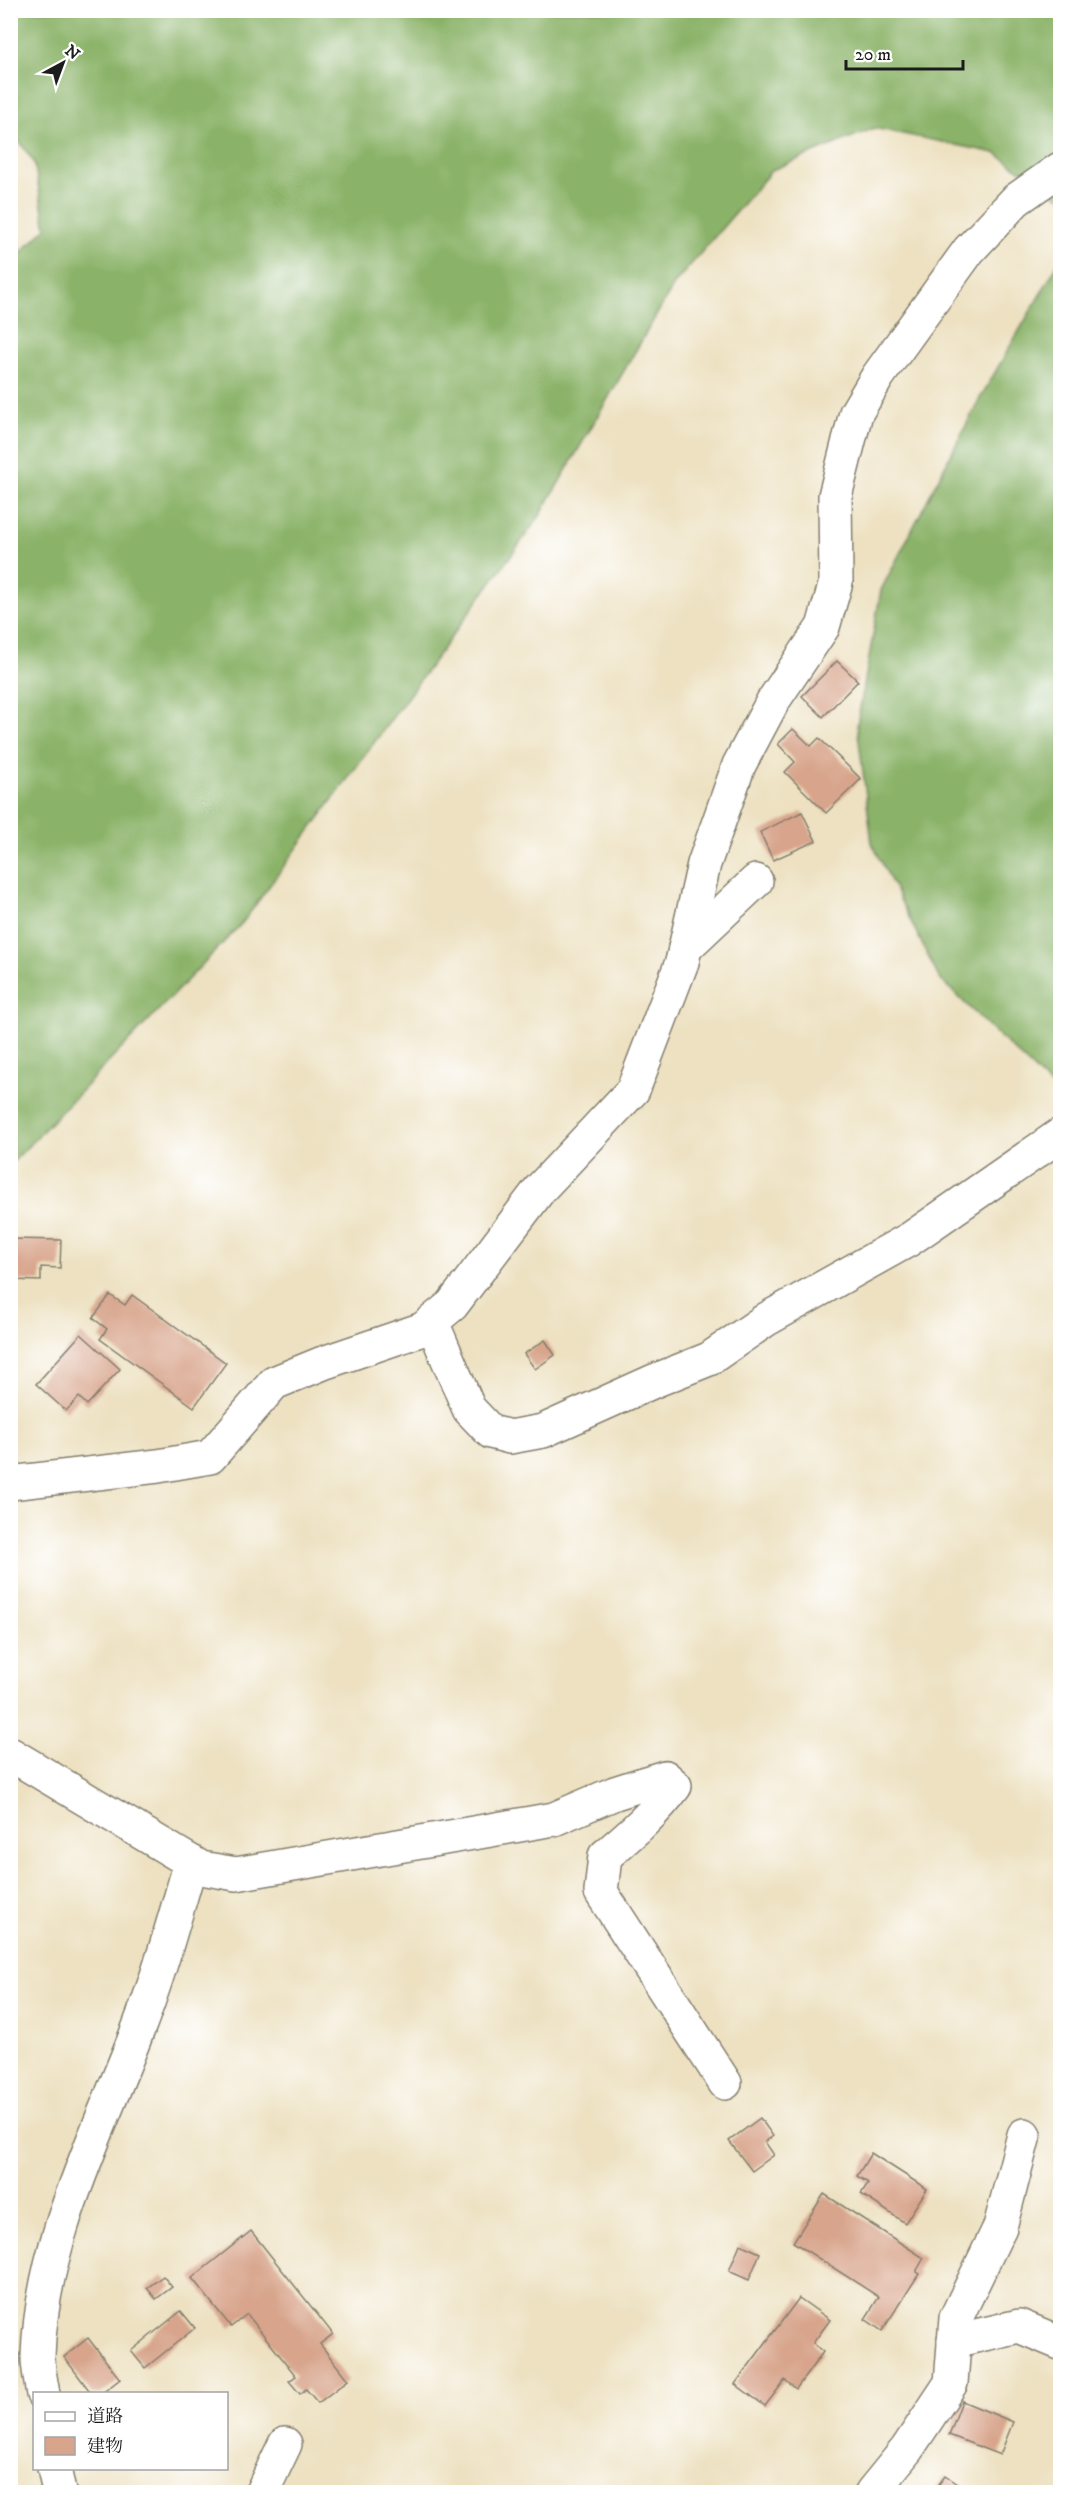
<svg xmlns="http://www.w3.org/2000/svg" width="1071" height="2503" viewBox="0 0 1071 2503" font-family="'IM FELL DW Pica','Noto Serif JP',serif">
<style>
.forest{fill:#8ab268;stroke:#536742;stroke-width:1.5}
.building{fill:#d8a48b}
.lines{fill:none;stroke-linecap:round;stroke-linejoin:round}
.minor-casing{stroke:#847e6e;stroke-width:36}
.minor{stroke:#fff;stroke-width:33}
</style>
<rect width="100%" height="100%" fill="#fff"/>
<filter id="ink" filterUnits="userSpaceOnUse"><feTurbulence type="fractalNoise" baseFrequency=".0167" numOctaves="2"/><feDisplacementMap in="SourceGraphic" scale="12" xChannelSelector="R" yChannelSelector="G"/><feConvolveMatrix kernelMatrix="1 2 1 2 8 2 1 2 1" color-interpolation-filters="sRGB"/></filter>
<filter id="wash" filterUnits="userSpaceOnUse"><feTurbulence type="fractalNoise" baseFrequency=".008" numOctaves="4" result="noise"/><feDisplacementMap in="SourceGraphic" scale="24" xChannelSelector="R" yChannelSelector="G"/><feGaussianBlur stdDeviation="1.35" result="paint"/><feColorMatrix in="noise" values="0 0 0 0 0 0 0 0 0 0 0 0 0 0 0 0 0 1.4 0 .05"/><feComposite in="paint" operator="in"/></filter>
<g filter="url(#wash)">
<rect width="100%" height="100%" fill="#ede1c1"/>
<!-- forest -->
<g class="forest">
<path d="M 11,11 L 1060,11 L 1060,197 L 995,153 L 874,128 L 772,170 L 675,283 L 539,517 L 243,922 L 11,1164 L 10,263 L 46,228 L 34,162 L 11,130 Z"/>
<path d="M 1060,260 L 1060,1095 L 939,978 L 872,843 L 857,725 L 881,590 L 979,400 Z"/>
</g>
<g id="blocks">
<!-- building -->
<g class="building">
<path d="M 837,661 L 858,681 L 823,717 L 802,696 Z"/>
<path d="M 793,729 L 811,746 L 819,738 L 861,779 L 826,813 L 785,772 L 795,762 L 778,744 Z"/>
<path d="M 802,812 L 816,841 L 773,860 L 760,832 Z"/>
<path d="M 10,1239 L 61,1240 L 60,1268 L 41,1267 L 41,1281 L 10,1280 Z"/>
<path d="M 110,1295 L 125,1305 L 132,1295 L 226,1363 L 194,1407 L 100,1339 L 107,1329 L 93,1318 Z"/>
<path d="M 81,1334 L 120,1369 L 87,1405 L 79,1397 L 66,1411 L 36,1384 Z"/>
<path d="M 545,1340 L 555,1355 L 535,1369 L 524,1354 Z"/>
<path d="M 760,2118 L 773,2136 L 765,2142 L 774,2155 L 752,2171 L 729,2141 Z"/>
<path d="M 871,2153 L 927,2189 L 905,2223 L 861,2194 L 868,2183 L 857,2176 Z"/>
<path d="M 824,2194 L 924,2258 L 916,2272 L 919,2274 L 882,2331 L 865,2319 L 879,2297 L 793,2242 Z"/>
<path d="M 251,2231 L 333,2334 L 320,2344 L 348,2380 L 318,2403 L 306,2389 L 300,2394 L 289,2381 L 296,2376 L 247,2314 L 231,2327 L 192,2278 Z"/>
<path d="M 740,2244 L 760,2253 L 749,2280 L 729,2271 Z"/>
<path d="M 163,2276 L 172,2287 L 156,2299 L 147,2288 Z"/>
<path d="M 799,2298 L 830,2320 L 813,2343 L 823,2352 L 796,2389 L 785,2380 L 765,2406 L 735,2384 Z"/>
<path d="M 181,2311 L 195,2328 L 145,2368 L 131,2351 Z"/>
<path d="M 88,2338 L 120,2379 L 101,2394 L 92,2394 L 64,2357 Z"/>
<path d="M 962,2401 L 1013,2422 L 1000,2455 L 949,2435 Z"/>
<path d="M 945,2476 L 969,2492 L 933,2492 Z"/>
</g>
</g>
</g>
<g filter="url(#ink)">
<use href="#blocks" fill-opacity="0" stroke="#847e6e" stroke-width="1.5"/>
<g class="lines">
<defs>
<g id="minor">
<path d="M 685,948 L 756,881"/>
<path d="M 432,1322 L 469,1409 L 491,1432 L 510,1437 L 543,1431 L 654,1381 L 709,1359 L 767,1319 L 910,1239 L 1060,1135"/>
<path d="M 10,1483 L 158,1466 L 210,1457 L 274,1383 L 323,1363 L 423,1329 L 452,1305 L 540,1189 L 633,1090 L 682,962 L 704,864 L 739,765 L 773,701 L 823,627 L 836,582 L 835,496 L 856,413 L 878,376 L 969,250 L 1016,200 L 1060,169"/>
<path d="M 10,1754 L 201,1868 L 236,1874 L 554,1819 L 615,1793 L 665,1777 L 675,1786 C 655,1813 631,1834 605,1856 L 601,1892 L 725,2083"/>
<path d="M 954,2341 L 1019,2326 L 1060,2343"/>
<path d="M 43,2394 C 41,2382 38,2369 38,2357 C 41,2242 97,2137 137,2032 C 159,1976 174,1919 191,1862"/>
<path d="M 54,2468 L 59,2492"/>
<path d="M 262,2492 L 285,2444"/>
<path d="M 872,2492 L 907,2449 L 951,2383 L 956,2318 L 1000,2227 L 1024,2135"/>
</g>
</defs>
<!-- minor casing -->
<use href="#minor" class="minor-casing"/>
<!-- minor -->
<use href="#minor" class="minor"/>
</g>
</g>
<!-- margin -->
<rect width="1071" height="2503" fill="none" stroke="#fff" stroke-width="36"/>
<!-- legend -->
<rect x="33" y="2392" width="195" height="78" fill="#ffffff" stroke="#a4a4a4" stroke-width="1.5"/>
<rect x="45" y="2412" width="30" height="9" fill="#ffffff" stroke="#a4a4a4" stroke-width="1.5"/>
<text x="87" y="2422" font-size="18" fill="#1c1c1c">道路</text>
<rect x="45" y="2437" width="30" height="18" fill="#d8a48b" stroke="#a4a4a4" stroke-width="1.5"/>
<text x="87" y="2452" font-size="18" fill="#1c1c1c">建物</text>
<!-- north arrow -->
<g transform="translate(63 63) rotate(41)" stroke="#ffffff" stroke-width="4.5" paint-order="stroke">
<path d="M0-4.5L10 22L0 15L-10 22Z" fill="#1c1c1c"/>
<text y="-9" font-size="16" font-weight="bold" text-anchor="middle" fill="#1c1c1c">N</text>
</g>
<!-- scale -->
<path d="M846 60v9h117v-9" fill="none" stroke="#1c1c1c" stroke-width="3"/>
<text x="855" y="60" font-size="18" fill="#1c1c1c" stroke="#ffffff" stroke-width="4.5" paint-order="stroke">20 m</text>
</svg>
